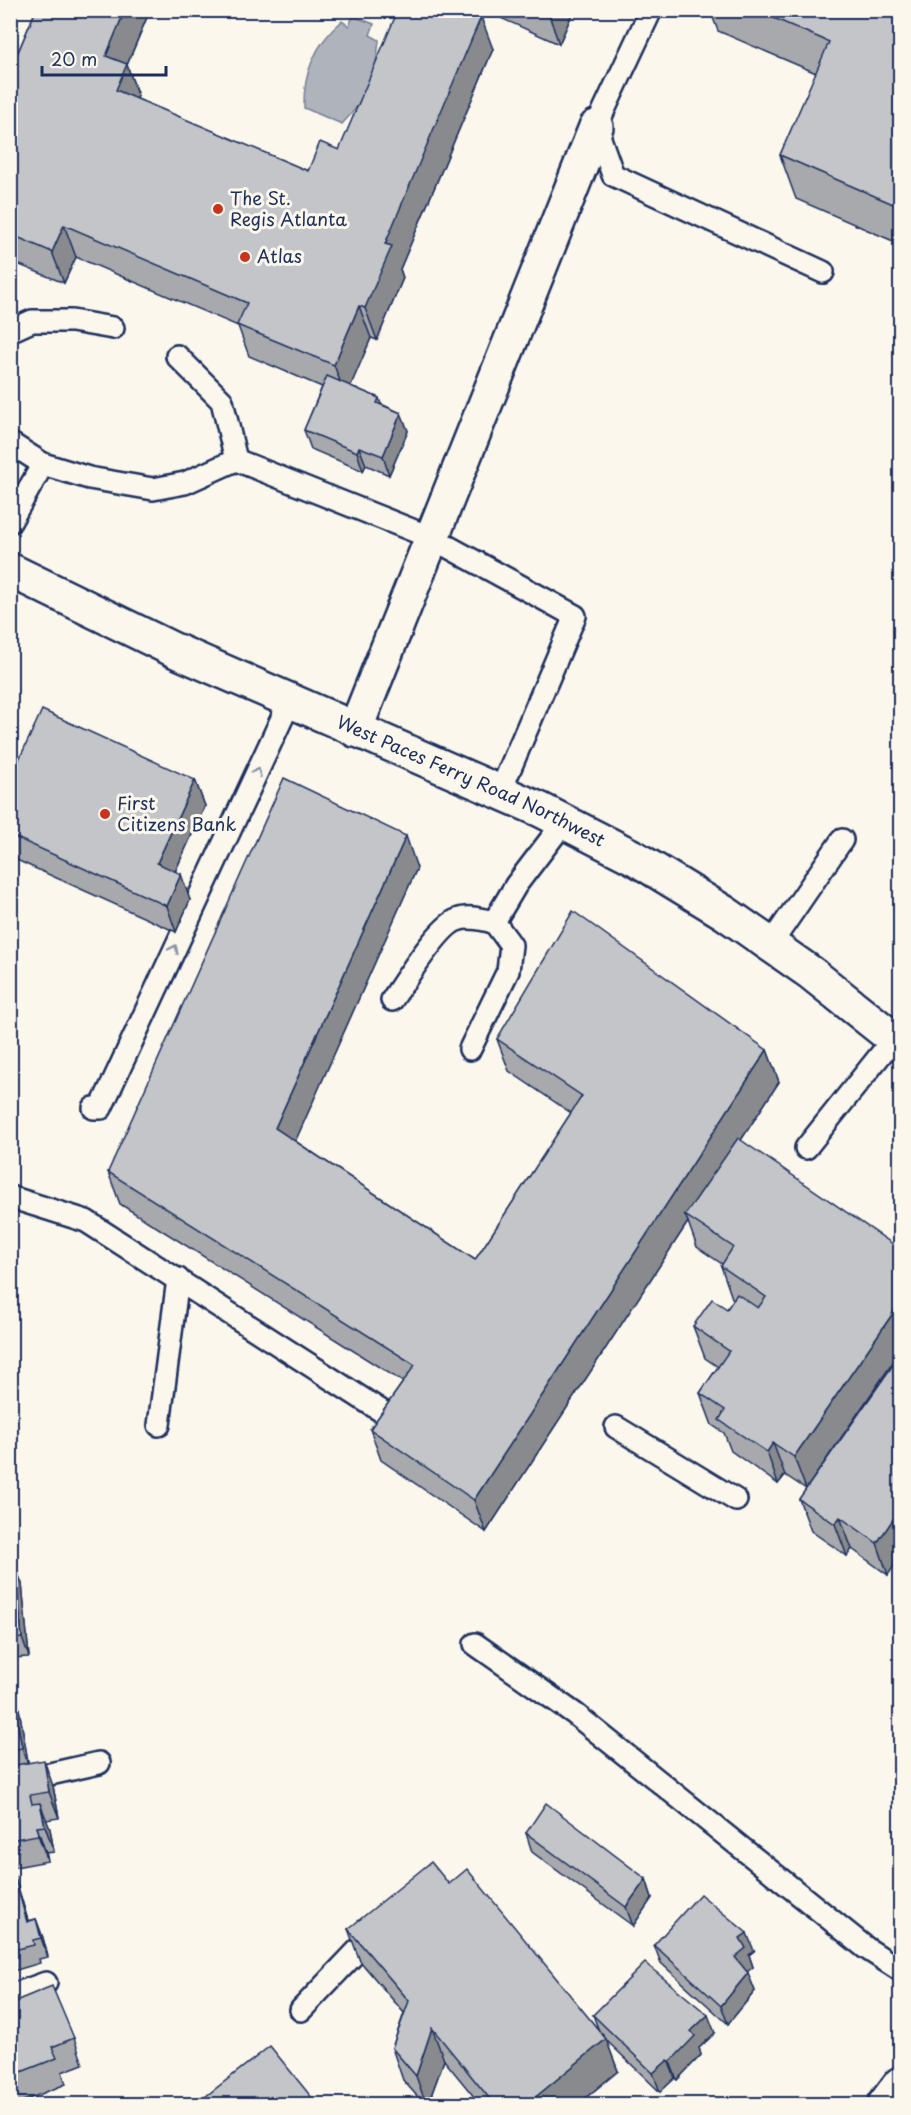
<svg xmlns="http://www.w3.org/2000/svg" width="911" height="2115" viewBox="0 0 911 2115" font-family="'Playpen Sans',sans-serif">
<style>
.water{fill:#afb3bb;stroke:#747e96;stroke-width:1.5}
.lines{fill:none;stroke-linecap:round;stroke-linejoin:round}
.lane-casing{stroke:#1b2f5e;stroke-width:26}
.street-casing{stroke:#1b2f5e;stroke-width:38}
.secondary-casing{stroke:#1b2f5e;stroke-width:38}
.lane{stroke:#fbf7ec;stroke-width:21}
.street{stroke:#fbf7ec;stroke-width:33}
.secondary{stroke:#fbf7ec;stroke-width:33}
.wall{fill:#a8a9ad;stroke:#1b2f5e;stroke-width:1.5}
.shaded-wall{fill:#888a8d;stroke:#1b2f5e;stroke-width:1.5}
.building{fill:#c3c5c9;stroke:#1b2f5e;stroke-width:1.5}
.oneway{stroke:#8b93a5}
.poi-dot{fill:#c8321e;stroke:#fbf7ec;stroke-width:2}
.labels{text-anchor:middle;stroke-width:6;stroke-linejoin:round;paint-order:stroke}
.poi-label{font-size:18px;fill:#1b2f5e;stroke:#fbf7ec;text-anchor:start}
.street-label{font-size:18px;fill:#1b2f5e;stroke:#fbf7ec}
</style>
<rect width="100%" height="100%" fill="#fbf7ec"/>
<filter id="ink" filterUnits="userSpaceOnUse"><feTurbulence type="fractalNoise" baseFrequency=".0167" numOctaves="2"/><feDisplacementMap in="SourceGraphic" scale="12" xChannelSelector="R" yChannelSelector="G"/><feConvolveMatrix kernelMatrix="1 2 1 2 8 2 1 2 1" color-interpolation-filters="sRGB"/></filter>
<g filter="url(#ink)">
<!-- water -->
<path class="water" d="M 353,16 L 374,24 L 370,35 L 379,40 C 376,75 367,99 342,124 L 304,108 C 303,73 315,44 342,21 L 349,26 Z"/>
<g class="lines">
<defs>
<g id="lane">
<path d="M 651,10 L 596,127 L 613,175 L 823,272"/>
<path d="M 10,331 L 32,321 L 72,321 L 113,328"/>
<path d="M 177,356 L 222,401 L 236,460"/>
<path d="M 10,443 L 43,464 L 89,478 L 153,489 L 185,483 L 236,460 L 432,538 L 575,616 L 500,792"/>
<path d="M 10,522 L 43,464"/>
<path d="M 770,945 L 842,840"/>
<path d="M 392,1000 C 404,982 439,926 457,920 C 469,915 483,920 494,922 L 516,885 L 564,822"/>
<path d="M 470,1049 L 508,971 L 511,945 L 494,922"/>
<path d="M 94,1108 L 101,1108 L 290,701"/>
<path d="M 806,1148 L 894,1038"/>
<path d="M 10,1197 L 86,1221 L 386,1414"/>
<path d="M 159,1425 L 178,1279"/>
<path d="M 616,1427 L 736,1500"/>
<path d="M 475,1644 L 575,1714 L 866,1948 L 900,1970"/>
<path d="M 10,1783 L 99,1763"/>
<path d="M 10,1996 L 46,1983"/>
<path d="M 301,2010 L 361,1947 L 377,1934"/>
</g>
<g id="street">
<path d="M 355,730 L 596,127"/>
<path d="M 885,2104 L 900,2084"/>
</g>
<g id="secondary">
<path id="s1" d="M 10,570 L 174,650 L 541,810 L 635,858 L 725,913 L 811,973 L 900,1044"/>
</g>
</defs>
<!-- lane casing -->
<use href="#lane" class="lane-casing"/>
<!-- street casing -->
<use href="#street" class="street-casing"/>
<!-- secondary casing -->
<use href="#secondary" class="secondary-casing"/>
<!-- lane -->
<use href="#lane" class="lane"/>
<!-- street -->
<use href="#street" class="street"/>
<!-- secondary -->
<use href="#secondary" class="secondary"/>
</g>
<!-- wall -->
<g class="wall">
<path d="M 36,10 L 150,10 L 127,65 L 138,96 L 137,99 L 308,171 L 339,150 L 471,13 L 493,49 L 400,269 L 403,278 L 377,340 L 371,338 L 350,386 L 379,398 L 381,404 L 401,413 L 408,431 L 389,475 L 366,465 L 363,471 L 311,449 L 304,430 L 322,387 L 249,356 L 238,326 L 76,257 L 64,283 L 10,261 L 10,71 Z"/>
<path d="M 483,10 L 574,10 L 559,44 Z"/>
<path d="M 710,10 L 900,10 L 900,244 L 796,199 L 780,155 L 816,73 L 718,31 Z"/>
<path d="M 10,779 L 195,780 L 205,806 L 175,872 L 190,900 L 176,932 L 10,857 Z"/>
<path d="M 417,868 L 295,1141 L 475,1260 L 571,1113 L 509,1071 L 497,1039 L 767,1050 L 779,1082 L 741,1140 L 806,1489 L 785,1475 L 778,1484 L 731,1451 L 724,1433 L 712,1425 L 700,1393 L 718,1367 L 705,1358 L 693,1326 L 727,1309 L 734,1299 L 732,1298 L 721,1266 L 722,1264 L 697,1247 L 688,1222 L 486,1532 L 381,1460 L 370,1429 L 403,1382 L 120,1204 L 108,1172 Z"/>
<path d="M 900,1355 L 888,1575 L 852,1549 L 847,1556 L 811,1531 L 799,1499 Z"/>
<path d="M 10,1566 L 15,1566 L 22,1584 L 29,1657 L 10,1658 Z"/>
<path d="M 10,1680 L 17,1697 L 28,1763 L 53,1786 L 59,1818 L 46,1820 L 50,1829 L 54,1852 L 46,1853 L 48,1861 L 10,1868 Z"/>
<path d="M 526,1833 L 646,1879 L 652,1898 L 633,1926 L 532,1852 Z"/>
<path d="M 14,1875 L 20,1894 L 28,1921 L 36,1919 L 43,1938 L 48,1957 L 39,1959 L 40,1963 L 10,1972 L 10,1876 Z"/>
<path d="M 449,1884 L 599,2031 L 593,2015 L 715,2033 L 699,2048 L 701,2055 L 677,2080 L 675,2078 L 660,2092 L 606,2040 L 618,2071 L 578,2104 L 480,2104 L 444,2060 L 428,2104 L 424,2104 L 403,2080 L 392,2048 L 404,2013 L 360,1961 L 348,1929 Z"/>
<path d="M 654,1945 L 754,1951 L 749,1955 L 753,1967 L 747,1971 L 755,1991 L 728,2024 L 661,1963 Z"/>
<path d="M 10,1997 L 13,2002 L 74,2038 L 83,2064 L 62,2072 L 66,2084 L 21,2102 L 22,2104 L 10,2104 Z"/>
</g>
<!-- shaded-wall -->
<g class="shaded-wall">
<path d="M 125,10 L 150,10 L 127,65 L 138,96 L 127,122 L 116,90 L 106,56 Z"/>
<path d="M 461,10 L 470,10 L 476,29 L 481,17 L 493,49 L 400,269 L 403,278 L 377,340 L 365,308 Z"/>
<path d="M 548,10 L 574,10 L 559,44 L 548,12 Z"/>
<path d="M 64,225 L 76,257 L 64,283 L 52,252 Z"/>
<path d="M 359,306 L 371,338 L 346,397 L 334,365 Z"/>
<path d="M 401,413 L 408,431 L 389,475 L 383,456 Z"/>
<path d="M 359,447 L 366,465 L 363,471 L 357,452 Z"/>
<path d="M 195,780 L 205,806 L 167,889 L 157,863 Z"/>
<path d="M 406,836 L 417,868 L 287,1160 L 275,1128 Z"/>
<path d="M 181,874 L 190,900 L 176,932 L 167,906 Z"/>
<path d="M 767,1050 L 779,1082 L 690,1218 L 685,1215 L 688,1222 L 486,1532 L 474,1500 Z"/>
<path d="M 900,1303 L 900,1352 L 806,1489 L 794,1457 Z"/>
<path d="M 773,1443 L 785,1475 L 778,1484 L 767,1452 Z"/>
<path d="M 900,1509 L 900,1557 L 888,1575 L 877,1543 Z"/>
<path d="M 840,1517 L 852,1549 L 847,1556 L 835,1524 Z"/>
<path d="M 15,1566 L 22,1584 L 29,1657 L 22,1638 Z"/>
<path d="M 10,1680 L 17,1697 L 29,1767 L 22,1748 Z"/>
<path d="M 44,1760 L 53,1786 L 59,1818 L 49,1792 Z"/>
<path d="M 40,1803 L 50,1829 L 54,1852 L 45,1826 Z"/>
<path d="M 37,1827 L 46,1853 L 48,1861 L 38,1835 Z"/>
<path d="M 14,1875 L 20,1894 L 34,1940 L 27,1922 Z"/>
<path d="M 646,1879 L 652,1898 L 633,1926 L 626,1907 Z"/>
<path d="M 36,1919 L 43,1938 L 48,1957 L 41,1938 Z"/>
<path d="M 747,1933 L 754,1951 L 749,1955 L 753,1967 L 742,1976 L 735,1957 L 740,1938 Z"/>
<path d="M 748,1973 L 755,1991 L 728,2024 L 721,2006 Z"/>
<path d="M 708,2015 L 715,2033 L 699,2048 L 701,2055 L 677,2080 L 670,2062 L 691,2031 Z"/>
<path d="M 432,2028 L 444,2060 L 428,2104 L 426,2104 L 416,2076 Z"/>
<path d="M 606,2039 L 618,2071 L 578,2104 L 527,2104 Z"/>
<path d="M 668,2060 L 675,2078 L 660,2092 L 653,2073 Z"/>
</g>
<!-- building -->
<g class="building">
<path d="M 36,10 L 125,10 L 106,56 L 127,64 L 116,90 L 308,171 L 320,142 L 339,150 L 398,10 L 464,10 L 481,17 L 385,244 L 392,246 L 365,308 L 359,306 L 334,365 L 237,325 L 247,303 L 64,225 L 52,252 L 10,234 L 10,71 Z"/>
<path d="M 755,10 L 900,10 L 900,207 L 780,155 L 829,42 Z"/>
<path d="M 327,376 L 379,398 L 377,403 L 401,413 L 383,456 L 359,447 L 357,452 L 304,430 Z"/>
<path d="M 42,710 L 195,780 L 157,863 L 181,874 L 167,906 L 10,835 L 10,779 Z"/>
<path d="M 284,778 L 406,836 L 275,1128 L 475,1260 L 582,1096 L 497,1039 L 573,911 L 767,1050 L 474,1500 L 370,1429 L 415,1365 L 108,1172 Z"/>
<path d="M 738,1138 L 900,1249 L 900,1303 L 794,1457 L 773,1443 L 767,1452 L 719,1420 L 725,1410 L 700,1393 L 729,1351 L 693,1326 L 712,1299 L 727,1309 L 737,1294 L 758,1308 L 766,1297 L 721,1266 L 733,1247 L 685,1215 Z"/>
<path d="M 900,1355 L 900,1509 L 877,1543 L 840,1517 L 835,1524 L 799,1499 Z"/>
<path d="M 10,1566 L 15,1566 L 22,1638 L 10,1639 Z"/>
<path d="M 10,1681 L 22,1748 L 10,1750 Z"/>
<path d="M 44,1760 L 49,1792 L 30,1795 L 32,1804 L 40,1803 L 45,1826 L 37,1827 L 38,1835 L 10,1840 L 10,1766 Z"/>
<path d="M 546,1803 L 646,1879 L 626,1907 L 526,1833 Z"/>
<path d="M 431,1862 L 449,1884 L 467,1869 L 606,2039 L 527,2104 L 494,2104 L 432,2028 L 416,2076 L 392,2048 L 409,2001 L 348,1929 Z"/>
<path d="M 14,1875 L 27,1922 L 36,1919 L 41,1938 L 33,1940 L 34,1945 L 10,1951 L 10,1876 Z"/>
<path d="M 700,1894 L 747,1933 L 740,1938 L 746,1948 L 735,1957 L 748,1973 L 721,2006 L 654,1945 Z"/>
<path d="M 645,1963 L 708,2015 L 691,2031 L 695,2036 L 670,2062 L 668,2060 L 653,2073 L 593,2015 Z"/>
<path d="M 52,1986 L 74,2038 L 52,2047 L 57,2058 L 11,2076 L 13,2080 L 10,2081 L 10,1997 L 13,2002 Z"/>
<path d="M 270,2046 L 317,2104 L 196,2104 Z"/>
</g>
<!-- one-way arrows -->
<defs><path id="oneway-chevron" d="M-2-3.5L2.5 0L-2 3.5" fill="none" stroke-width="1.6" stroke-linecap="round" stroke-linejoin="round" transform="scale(1.5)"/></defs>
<g class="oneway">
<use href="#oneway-chevron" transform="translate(257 772) rotate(-65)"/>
<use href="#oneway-chevron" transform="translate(174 949) rotate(-65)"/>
</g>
</g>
<!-- markers -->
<g class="poi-dot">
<circle cx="218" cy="209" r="6"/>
<circle cx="245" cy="257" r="6"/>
<circle cx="105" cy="814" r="6"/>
</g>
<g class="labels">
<!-- poi labels -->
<g class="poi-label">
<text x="230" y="205">The St.<tspan x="230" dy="21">Regis Atlanta</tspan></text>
<text x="257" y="263">Atlas</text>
<text x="117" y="810">First<tspan x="117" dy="21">Citizens Bank</tspan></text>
</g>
<!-- street labels -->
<g class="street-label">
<text dy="6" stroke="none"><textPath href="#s1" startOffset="507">West Paces Ferry Road Northwest</textPath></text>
</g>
</g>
<!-- margin -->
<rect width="911" height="2115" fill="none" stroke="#fbf7ec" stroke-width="36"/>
<rect x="18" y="18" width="875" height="2079" fill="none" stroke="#1b2f5e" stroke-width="2" filter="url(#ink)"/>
<!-- scale -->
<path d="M42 66v9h124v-9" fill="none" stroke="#1b2f5e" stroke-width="3"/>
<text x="51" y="66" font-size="18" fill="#1b2f5e" stroke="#fbf7ec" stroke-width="4.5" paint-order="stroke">20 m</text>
</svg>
